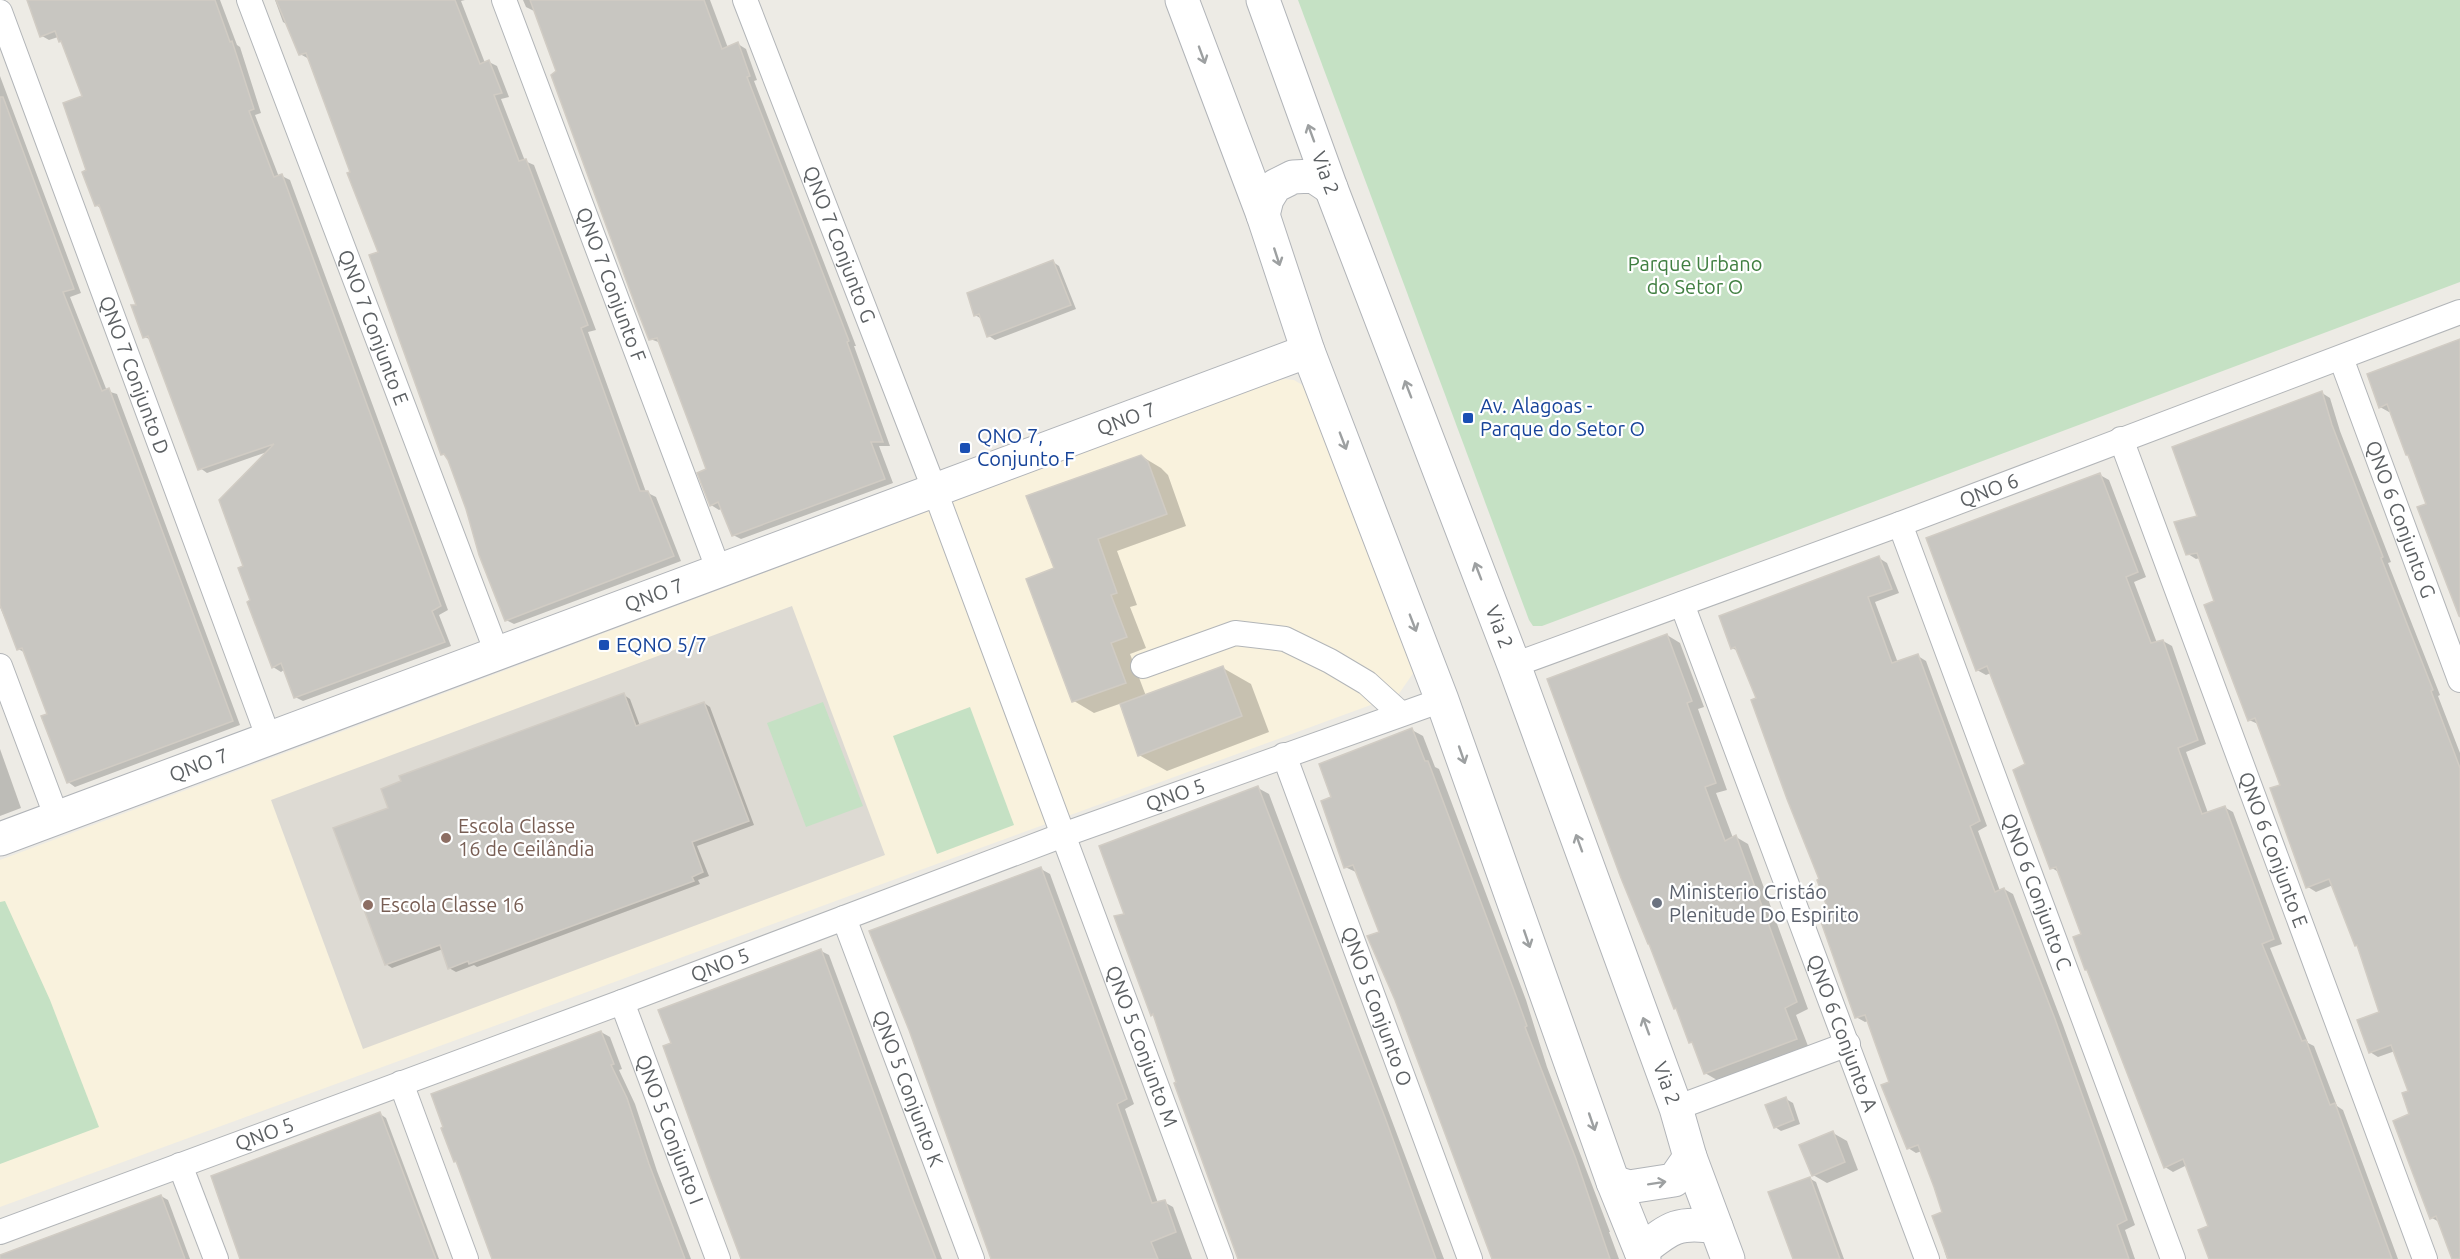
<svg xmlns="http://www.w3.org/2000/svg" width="2460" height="1259" viewBox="0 0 2460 1259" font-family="Ubuntu,sans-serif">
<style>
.commercial{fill:#f9f2dd}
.education{fill:#dddad3}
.green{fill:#c5e1c4}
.shadow{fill:#0003}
.building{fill:#c8c6c1;stroke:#d1ccc4;stroke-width:1.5}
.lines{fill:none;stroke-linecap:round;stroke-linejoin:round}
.minor-casing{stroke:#b2b5b8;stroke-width:26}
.secondary-casing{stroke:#b1b4b8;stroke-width:35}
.minor{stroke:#fff;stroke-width:24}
.secondary{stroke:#fff;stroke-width:33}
.oneway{stroke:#9da0a1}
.transit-dot{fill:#1a4fb4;stroke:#fff;stroke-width:2}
.education-dot{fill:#8d6e63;stroke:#fff;stroke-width:2}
.worship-dot{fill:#6b7280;stroke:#fff;stroke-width:2}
.labels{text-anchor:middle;stroke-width:4.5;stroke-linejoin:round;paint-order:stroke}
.street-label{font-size:20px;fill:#5c6063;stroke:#fff}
.park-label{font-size:20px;fill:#407f41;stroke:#fff}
.transit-label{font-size:20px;fill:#164399;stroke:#fff;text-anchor:start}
.education-label{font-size:20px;fill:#785e54;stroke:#fff;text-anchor:start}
.worship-label{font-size:20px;fill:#5b616d;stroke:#fff;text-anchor:start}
</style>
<rect width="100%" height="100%" fill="#edebe5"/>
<!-- commercial -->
<path class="commercial" d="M 1285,379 L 1294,380 L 1309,389 L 1414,672 L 1398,695 L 0,1207 L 0,860 L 1275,381 Z"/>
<!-- education -->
<path class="education" d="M 792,606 L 885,855 L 363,1049 L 271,800 Z"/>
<!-- green -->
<g class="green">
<path d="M 1298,0 L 2460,0 L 2460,282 L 1542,626 L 1533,626 L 1529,620 Z"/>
<path d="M 823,702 L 863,806 L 806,827 L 767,723 Z"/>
<path d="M 970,707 L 1014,825 L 937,854 L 893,736 Z"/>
<path d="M 5,901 L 50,1000 L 99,1127 L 0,1164 L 0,902 Z"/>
</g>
<!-- shadow -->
<g class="shadow">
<path d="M 28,0 L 220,0 L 237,45 L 240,47 L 261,113 L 255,115 L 279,177 L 282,176 L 290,180 L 448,610 L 439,615 L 451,646 L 303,701 L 295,697 L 285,669 L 281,672 L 273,667 L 249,603 L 252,601 L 245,567 L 267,452 L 207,473 L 200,468 L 151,340 L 145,337 L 138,307 L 102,209 L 96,205 L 88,171 L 84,97 L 64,43 L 58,37 L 49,40 L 42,36 Z"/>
<path d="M 275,0 L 465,0 L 461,1 L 485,63 L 489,62 L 497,66 L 509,97 L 501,99 L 525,161 L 534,165 L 596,330 L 588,332 L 646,492 L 656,497 L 681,561 L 514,624 L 506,620 L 448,457 L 442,454 L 380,253 L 352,173 L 309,59 L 300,54 L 288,25 L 283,22 Z"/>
<path d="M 523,0 L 710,0 L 728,48 L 738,44 L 746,49 L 757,80 L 754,81 L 856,346 L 854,346 L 890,446 L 879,446 L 893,483 L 741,539 L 733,535 L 723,508 L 719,510 L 711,505 L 707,469 L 661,343 L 650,339 L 536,12 L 526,7 Z"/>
<path d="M 0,76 L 81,293 L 70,297 L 107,391 L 117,394 L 240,725 L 75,787 L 68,782 L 48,715 L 26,653 L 18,649 L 0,607 Z"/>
<path d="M 1053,262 L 1059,266 L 1076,309 L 995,340 L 989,336 L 982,319 L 975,315 Z"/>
<path d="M 2460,341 L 2460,618 L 2419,508 L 2428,505 L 2391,410 L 2389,412 L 2380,407 Z"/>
<path d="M 2322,393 L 2330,398 L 2340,431 L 2391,562 L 2388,563 L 2440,695 L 2438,696 L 2460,753 L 2460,1259 L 2453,1259 L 2441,1223 L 2432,1218 L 2395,1122 L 2411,1115 L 2410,1092 L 2395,1051 L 2378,1057 L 2370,1052 L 2381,1013 L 2358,946 L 2333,885 L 2316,892 L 2308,887 L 2282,786 L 2258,724 L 2249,720 L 2216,602 L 2200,558 L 2196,559 L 2188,554 L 2199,517 Z"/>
<path d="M 1141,456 L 1161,468 L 1168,475 L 1186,526 L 1117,551 L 1137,605 L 1130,607 L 1146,648 L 1130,654 L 1146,696 L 1223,668 L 1251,684 L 1269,732 L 1167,771 L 1139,755 L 1122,703 L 1094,713 L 1074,701 L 1056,569 Z"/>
<path d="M 2100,475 L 2109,480 L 2146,577 L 2134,582 L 2157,643 L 2163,641 L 2172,646 L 2206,744 L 2186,752 L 2208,813 L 2224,807 L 2233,812 L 2282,944 L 2270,948 L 2308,1043 L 2314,1046 L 2337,1106 L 2343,1110 L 2398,1259 L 2210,1259 L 2210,1227 L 2187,1165 L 2173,1172 L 2165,1167 L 2060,873 L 2052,868 L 2027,765 L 1991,673 L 1986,675 L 1977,670 Z"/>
<path d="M 1879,558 L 1887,563 L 1899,593 L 1875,602 L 1898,663 L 1918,656 L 1926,661 L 1987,826 L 1978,831 L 2000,891 L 2004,889 L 2013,894 L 2063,1025 L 2135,1225 L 2125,1230 L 2135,1259 L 1947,1259 L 1944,1250 L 1946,1249 L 1944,1213 L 1922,1151 L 1916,1153 L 1908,1148 L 1891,1083 L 1868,1021 L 1865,1022 L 1856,1017 L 1821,880 L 1758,699 L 1738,651 L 1732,648 Z"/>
<path d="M 1667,635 L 1680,643 L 1704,707 L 1698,709 L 1727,790 L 1716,793 L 1733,838 L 1736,837 L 1748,844 L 1808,1009 L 1796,1015 L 1808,1046 L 1717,1080 L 1705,1073 L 1694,1044 L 1690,1042 L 1678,1010 L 1675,1008 Z"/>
<path d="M 624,695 L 630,699 L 640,726 L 704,703 L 710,707 L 754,825 L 697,846 L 709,876 L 698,880 L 700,884 L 477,967 L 474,965 L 456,972 L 449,968 L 443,949 L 392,968 L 386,964 L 390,809 Z"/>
<path d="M 1412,730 L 1423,736 L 1435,767 L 1439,769 L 1526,1000 L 1547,1067 L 1610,1232 L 1609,1232 L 1619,1259 L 1494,1259 L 1381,933 L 1358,873 L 1345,867 L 1333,798 Z"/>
<path d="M 0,749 L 21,808 L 0,816 Z"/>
<path d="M 1258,788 L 1269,794 L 1444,1259 L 1242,1259 L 1155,1016 L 1152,1015 L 1126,915 Z"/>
<path d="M 1041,869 L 1050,874 L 1134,1104 L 1125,1109 L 1158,1203 L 1164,1202 L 1173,1207 L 1192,1259 L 993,1259 Z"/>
<path d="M 821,951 L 829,955 L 942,1259 L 743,1259 Z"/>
<path d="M 601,1032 L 610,1037 L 622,1069 L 619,1070 L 635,1104 L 657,1171 L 691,1259 L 494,1259 L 458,1163 L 455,1161 Z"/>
<path d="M 1786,1099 L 1793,1103 L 1800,1124 L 1781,1131 L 1775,1127 Z"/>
<path d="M 380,1114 L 386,1118 L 439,1259 L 242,1259 Z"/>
<path d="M 1833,1133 L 1847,1141 L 1858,1170 L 1827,1183 L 1813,1175 Z"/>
<path d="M 1809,1178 L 1816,1182 L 1844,1259 L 1795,1259 Z"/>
<path d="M 161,1196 L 168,1200 L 190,1259 L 0,1259 L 0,1256 Z"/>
</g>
<!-- building -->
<g class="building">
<path d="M 27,0 L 215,0 L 230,42 L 232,41 L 254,109 L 249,111 L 274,177 L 282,174 L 441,606 L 432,611 L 445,642 L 294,698 L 281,663 L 272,668 L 247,602 L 250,600 L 238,568 L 243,566 L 219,500 L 274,444 L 198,470 L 148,336 L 143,338 L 131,305 L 136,305 L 99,205 L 95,206 L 82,172 L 86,170 L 63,103 L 82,96 L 61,41 L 59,42 L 55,31 L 40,37 Z"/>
<path d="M 276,0 L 455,0 L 480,64 L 489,60 L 502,93 L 494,95 L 519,161 L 526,159 L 588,325 L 581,328 L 640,491 L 648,491 L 674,556 L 505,621 L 479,555 L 466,509 L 448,460 L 444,454 L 441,455 L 369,255 L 378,252 L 347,173 L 350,172 L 306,53 L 299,55 Z"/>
<path d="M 530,0 L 704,0 L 722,49 L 738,42 L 750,76 L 747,77 L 849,341 L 847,342 L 883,442 L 871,442 L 885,479 L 732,536 L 718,502 L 710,506 L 697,473 L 706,469 L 694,436 L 657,338 L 649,340 L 636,307 L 551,75 L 556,71 Z"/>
<path d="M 0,97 L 3,97 L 74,289 L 63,292 L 102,391 L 109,388 L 233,721 L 67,783 L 41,716 L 47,714 L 22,648 L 17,650 L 0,605 Z"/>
<path d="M 1053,260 L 1071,305 L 987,337 L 979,314 L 974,316 L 967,293 Z"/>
<path d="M 2460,339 L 2460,616 L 2459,616 L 2417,507 L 2426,504 L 2408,455 L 2406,455 L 2387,404 L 2379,408 L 2367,374 Z"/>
<path d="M 2322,391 L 2332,425 L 2383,557 L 2381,558 L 2433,690 L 2431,691 L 2460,768 L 2460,1259 L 2452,1259 L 2436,1216 L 2430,1219 L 2393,1121 L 2409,1114 L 2402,1093 L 2408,1091 L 2391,1045 L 2369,1053 L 2357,1020 L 2379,1012 L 2357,945 L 2355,946 L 2329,879 L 2306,888 L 2270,788 L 2280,785 L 2255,718 L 2248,721 L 2204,605 L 2214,601 L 2197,553 L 2186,555 L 2174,522 L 2197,516 L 2172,447 Z"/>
<path d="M 1141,455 L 1148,462 L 1167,514 L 1098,539 L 1117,593 L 1111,595 L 1127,637 L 1111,643 L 1126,683 L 1072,702 L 1026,579 L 1054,568 L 1026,496 Z"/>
<path d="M 2100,473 L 2138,572 L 2126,577 L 2151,643 L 2163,640 L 2198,740 L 2178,748 L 2202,814 L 2225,806 L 2274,939 L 2262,944 L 2302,1041 L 2306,1040 L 2330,1105 L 2335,1103 L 2392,1259 L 2209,1259 L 2198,1230 L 2208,1226 L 2183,1159 L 2164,1168 L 2087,970 L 2085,970 L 2073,937 L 2081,934 L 2056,867 L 2050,869 L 2013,770 L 2025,764 L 1987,666 L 1976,671 L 1926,538 Z"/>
<path d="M 1879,556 L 1892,589 L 1868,597 L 1892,663 L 1918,654 L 1980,821 L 1970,826 L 1995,892 L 2004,888 L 2055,1019 L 2127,1220 L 2117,1225 L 2129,1259 L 1948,1259 L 1932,1216 L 1942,1212 L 1934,1187 L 1918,1145 L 1907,1149 L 1881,1085 L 1889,1082 L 1865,1015 L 1855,1018 L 1820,919 L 1830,915 L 1817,880 L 1819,879 L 1787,799 L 1751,700 L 1756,698 L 1735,647 L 1731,649 L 1719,616 Z"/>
<path d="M 1667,634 L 1692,701 L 1687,703 L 1716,783 L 1705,787 L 1725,841 L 1736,835 L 1797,1002 L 1785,1008 L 1797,1039 L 1704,1074 L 1692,1042 L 1689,1043 L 1676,1008 L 1674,1009 L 1649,944 L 1648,944 L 1621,878 L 1547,679 Z"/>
<path d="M 1223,666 L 1242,716 L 1138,756 L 1120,704 Z"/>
<path d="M 624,693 L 636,726 L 704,702 L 749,821 L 692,842 L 703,872 L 692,877 L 694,881 L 469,964 L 468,961 L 448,969 L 440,945 L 385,965 L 333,828 L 388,808 L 381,789 L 401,781 L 399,776 Z"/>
<path d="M 1412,728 L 1425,761 L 1428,761 L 1515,993 L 1527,1026 L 1525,1027 L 1576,1159 L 1610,1259 L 1492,1259 L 1395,1000 L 1367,936 L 1379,932 L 1353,865 L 1344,868 L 1321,801 L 1331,797 L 1319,764 Z"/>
<path d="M 1258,786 L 1386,1120 L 1436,1259 L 1238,1259 L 1174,1083 L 1176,1082 L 1153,1014 L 1151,1016 L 1114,916 L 1124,914 L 1099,846 Z"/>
<path d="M 1041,867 L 1127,1099 L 1117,1104 L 1152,1203 L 1165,1200 L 1176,1232 L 1151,1242 L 1158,1259 L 991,1259 L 909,1030 L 869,931 Z"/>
<path d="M 821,949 L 913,1200 L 936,1259 L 741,1259 L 711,1179 L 663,1046 L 671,1043 L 658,1010 Z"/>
<path d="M 601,1031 L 614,1064 L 611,1065 L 627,1098 L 649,1164 L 685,1259 L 492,1259 L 456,1161 L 454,1162 L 441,1128 L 443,1127 L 431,1094 Z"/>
<path d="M 1786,1097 L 1794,1120 L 1774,1128 L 1765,1105 Z"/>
<path d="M 380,1112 L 436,1259 L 240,1259 L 211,1176 Z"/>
<path d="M 1833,1131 L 1845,1162 L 1812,1176 L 1799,1145 Z"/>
<path d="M 1810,1177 L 1840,1259 L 1793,1259 L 1768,1192 Z"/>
<path d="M 161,1195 L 185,1259 L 0,1259 L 0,1255 Z"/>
</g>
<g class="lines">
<defs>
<g id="minor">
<path id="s1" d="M 249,0 L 497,653"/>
<path id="s2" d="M 504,0 L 719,571"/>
<path id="s3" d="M 745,0 L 935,491 L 1221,1259"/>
<path id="s4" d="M 0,12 L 269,739"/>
<path id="s5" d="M 2341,358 L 2460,680"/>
<path id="s6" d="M 2121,439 L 2425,1259"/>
<path id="s7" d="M 1900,524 L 2173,1259"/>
<path id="s8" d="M 1682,604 L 1927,1259"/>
<path id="s9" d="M 1514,665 L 1900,524 L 2460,312"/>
<path d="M 0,666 L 57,818"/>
<path d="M 1143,666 L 1235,633 L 1285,639 L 1330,661 L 1367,683 L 1400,713"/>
<path id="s10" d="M 1284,755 L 1470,1259"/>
<path id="s11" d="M 844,918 L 972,1259"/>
<path id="s12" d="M 622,1002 L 718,1259"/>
<path d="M 401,1083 L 466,1259"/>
<path d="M 1676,1108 L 1848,1044"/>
<path d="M 180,1165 L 216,1259"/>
<path id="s13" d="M 0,1232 L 622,1002 L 1063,835 L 1442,700"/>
</g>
<g id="secondary">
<path d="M 1182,0 L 1263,215 L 1308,351 L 1442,700 L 1613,1182 L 1644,1259"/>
<path id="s14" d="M 1263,0 L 1331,188 L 1514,665 L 1676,1108 L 1690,1157 L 1728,1259"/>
<path d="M 1263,215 L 1267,199 L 1275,186 L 1293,177 L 1313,176 L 1331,188"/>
<path id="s15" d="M 0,839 L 1308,351"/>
<path d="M 1613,1182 L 1629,1187 L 1674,1180 L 1690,1157"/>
<path d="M 1641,1251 C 1670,1228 1677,1221 1716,1227"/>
</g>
</defs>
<!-- minor casing -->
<use href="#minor" class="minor-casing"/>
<!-- secondary casing -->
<use href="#secondary" class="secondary-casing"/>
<!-- minor -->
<use href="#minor" class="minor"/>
<!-- secondary -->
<use href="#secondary" class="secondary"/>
</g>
<!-- one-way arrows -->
<defs><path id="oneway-shaft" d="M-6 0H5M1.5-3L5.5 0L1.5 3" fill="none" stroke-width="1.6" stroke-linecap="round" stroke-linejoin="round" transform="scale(1.5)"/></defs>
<g class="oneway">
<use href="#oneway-shaft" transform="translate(1202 55) rotate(70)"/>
<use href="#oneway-shaft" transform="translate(1311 133) rotate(-110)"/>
<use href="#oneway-shaft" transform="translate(1277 257) rotate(72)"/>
<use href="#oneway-shaft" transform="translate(1408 389) rotate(-111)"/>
<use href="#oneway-shaft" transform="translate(1343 441) rotate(69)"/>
<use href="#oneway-shaft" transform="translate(1478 571) rotate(-111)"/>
<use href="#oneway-shaft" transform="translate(1413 623) rotate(69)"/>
<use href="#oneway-shaft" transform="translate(1462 755) rotate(71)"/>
<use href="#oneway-shaft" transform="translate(1579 843) rotate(-110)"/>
<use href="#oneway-shaft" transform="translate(1527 939) rotate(71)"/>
<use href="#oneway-shaft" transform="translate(1646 1026) rotate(-110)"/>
<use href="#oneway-shaft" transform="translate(1592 1122) rotate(71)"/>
<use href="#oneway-shaft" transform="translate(1657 1183) rotate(-9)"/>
</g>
<!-- markers -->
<g class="transit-dot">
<rect x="1462" y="412" width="12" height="12" rx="3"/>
<rect x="959" y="442" width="12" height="12" rx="3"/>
<rect x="598" y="639" width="12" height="12" rx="3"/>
</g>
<g class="education-dot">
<circle cx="446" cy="838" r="6"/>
<circle cx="368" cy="905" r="6"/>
</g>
<circle class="worship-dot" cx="1657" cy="903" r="6"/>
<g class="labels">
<!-- street labels -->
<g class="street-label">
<text dy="7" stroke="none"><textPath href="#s14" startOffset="184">Via 2</textPath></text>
<text dy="7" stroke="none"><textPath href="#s3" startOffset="262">QNO 7 Conjunto G</textPath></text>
<text dy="7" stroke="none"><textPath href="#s2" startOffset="304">QNO 7 Conjunto F</textPath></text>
<text dy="7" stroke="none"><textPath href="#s1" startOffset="350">QNO 7 Conjunto E</textPath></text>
<text dy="7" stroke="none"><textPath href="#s4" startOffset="387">QNO 7 Conjunto D</textPath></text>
<text dy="7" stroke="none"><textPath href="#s15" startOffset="1202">QNO 7</textPath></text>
<text dy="7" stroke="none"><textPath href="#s9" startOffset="506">QNO 6</textPath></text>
<text dy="7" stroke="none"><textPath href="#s5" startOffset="172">QNO 6 Conjunto G</textPath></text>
<text dy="7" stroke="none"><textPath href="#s15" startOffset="698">QNO 7</textPath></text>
<text dy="7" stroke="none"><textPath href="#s14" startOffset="670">Via 2</textPath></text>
<text dy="7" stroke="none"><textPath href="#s15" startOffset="212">QNO 7</textPath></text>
<text dy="7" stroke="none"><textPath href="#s13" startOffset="1254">QNO 5</textPath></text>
<text dy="7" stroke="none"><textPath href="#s6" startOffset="438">QNO 6 Conjunto E</textPath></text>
<text dy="7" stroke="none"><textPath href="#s7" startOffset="392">QNO 6 Conjunto C</textPath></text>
<text dy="7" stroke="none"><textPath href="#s13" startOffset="768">QNO 5</textPath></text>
<text dy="7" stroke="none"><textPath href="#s10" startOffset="268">QNO 5 Conjunto O</textPath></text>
<text dy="7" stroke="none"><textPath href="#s8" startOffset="458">QNO 6 Conjunto A</textPath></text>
<text dy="7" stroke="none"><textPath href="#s3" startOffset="1119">QNO 5 Conjunto M</textPath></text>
<text dy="7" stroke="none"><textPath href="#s14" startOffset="1156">Via 2</textPath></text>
<text dy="7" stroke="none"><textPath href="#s11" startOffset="182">QNO 5 Conjunto K</textPath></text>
<text dy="7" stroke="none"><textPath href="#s12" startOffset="136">QNO 5 Conjunto I</textPath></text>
<text dy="7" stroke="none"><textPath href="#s13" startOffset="282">QNO 5</textPath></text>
</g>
<!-- park labels -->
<g class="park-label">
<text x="1695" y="271">Parque Urbano<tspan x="1695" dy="23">do Setor O</tspan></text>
</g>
<!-- transit labels -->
<g class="transit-label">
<text x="1480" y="413">Av. Alagoas -<tspan x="1480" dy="23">Parque do Setor O</tspan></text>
<text x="977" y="443">QNO 7,<tspan x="977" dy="23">Conjunto F</tspan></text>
<text x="616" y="652">EQNO 5/7</text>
</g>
<!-- education labels -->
<g class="education-label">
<text x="458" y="833">Escola Classe<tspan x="458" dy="23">16 de Ceilândia</tspan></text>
<text x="380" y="912">Escola Classe 16</text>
</g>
<!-- worship labels -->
<g class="worship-label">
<text x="1669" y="899">Ministerio Cristáo<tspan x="1669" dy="23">Plenitude Do Espirito</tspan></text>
</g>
</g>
</svg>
